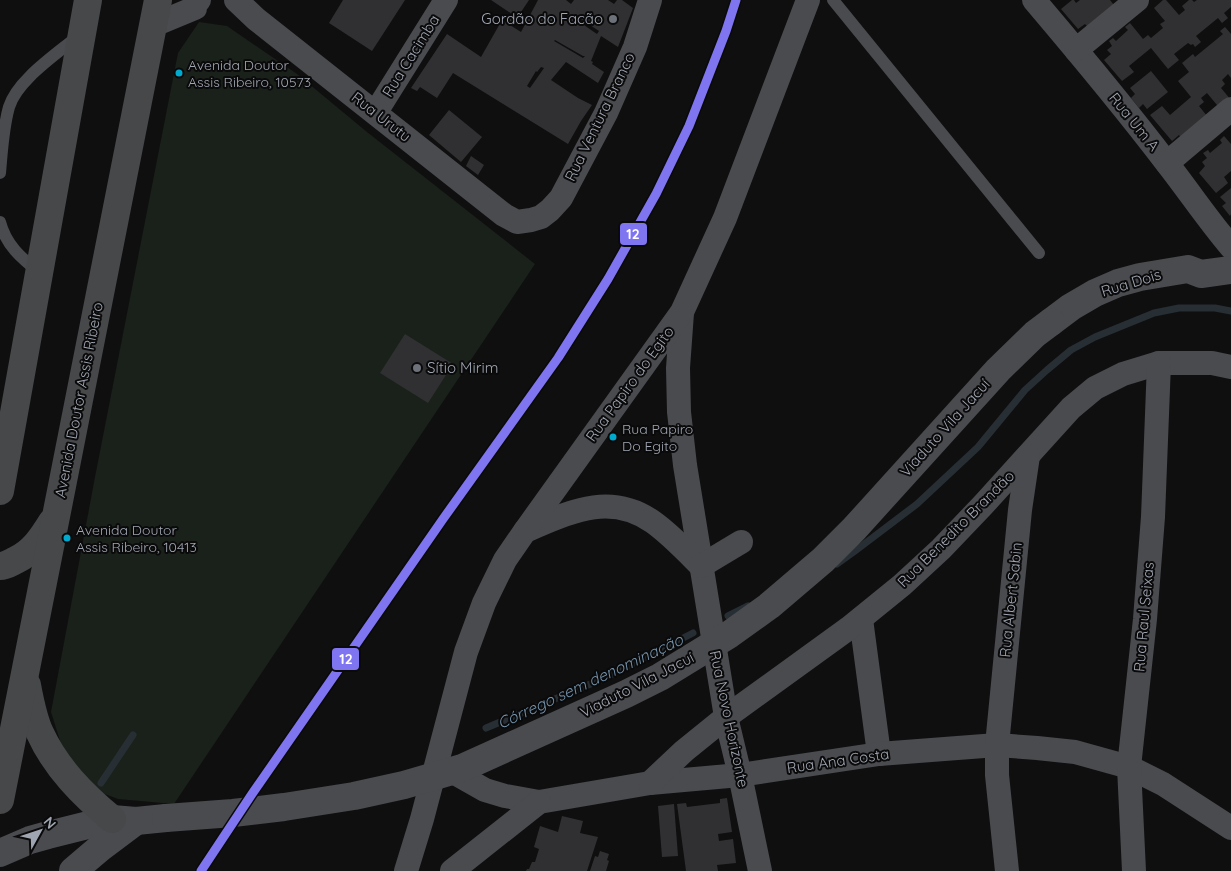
<svg xmlns="http://www.w3.org/2000/svg" width="1231" height="871" viewBox="0 0 1231 871" font-family="Quicksand,sans-serif">
<style>
.green{fill:#1a201a}
.lines{fill:none;stroke-linecap:round;stroke-linejoin:round}
.stream{stroke:#272f34;stroke-width:7}
.building{fill:#303032;fill-rule:evenodd}
.service{stroke:#4a4b4f;stroke-width:12}
.minor{stroke:#4a4b4f;stroke-width:24}
.tertiary{stroke:#4a4b4f;stroke-width:28}
.primary{stroke:#46484a;stroke-width:28}
.tertiary-bridge{stroke:#4a4b4f;stroke-width:28}
.rail-1-casing{stroke:#0a0a0b;stroke-width:12}
.rail-1{stroke:#8075f0;stroke-width:9}
.poi-dot{fill:#6d7179;stroke:#0a0a0b;stroke-width:2}
.bus-dot{fill:#00a9ce;stroke:#0a0a0b;stroke-width:2}
.labels{text-anchor:middle;stroke-width:4;stroke-linejoin:round;paint-order:stroke}
.bus-label{font-size:14px;fill:#a0a6b1;stroke:#0a0a0b;text-anchor:start}
.poi-label{font-size:15px;fill:#a0a6b1;stroke:#0a0a0b;text-anchor:end}
.street-label{font-size:15px;fill:#a0a6b1;stroke:#0a0a0b}
.water-label{font-size:16px;font-style:italic;fill:#7694ad;stroke:#0a0a0b}
.line-badge{stroke:#0a0a0b;stroke-width:2}
.badge-label{font-size:14px;text-anchor:middle;font-weight:bold;fill:#fff}
</style>
<rect width="100%" height="100%" fill="#0f0f10"/>
<!-- green -->
<path class="green" d="M 199,22 L 227,26 L 297,74 L 367,132 L 535,264 L 174,804 L 118,799 L 73,782 L 51,712 L 95,477 L 178,53 Z"/>
<g class="lines">
<!-- stream -->
<g class="stream">
<path d="M 837,564 L 855,551 L 917,504 L 978,447 L 1025,390 L 1047,370 L 1071,350 L 1095,337 L 1154,313 L 1179,308 L 1215,308 L 1231,311"/>
<path d="M 728,616 L 748,606"/>
<path d="M 486,728 L 607,677 L 693,633"/>
<path d="M 101,783 L 133,735"/>
</g>
</g>
<!-- building -->
<g class="building">
<path d="M 343,0 L 405,0 L 372,51 L 329,23 Z"/>
<path d="M 491,0 L 529,0 L 517,18 L 515,16 L 512,22 L 508,20 L 512,14 Z"/>
<path d="M 538,0 L 566,0 L 571,4 L 574,0 L 608,0 L 614,4 L 617,0 L 622,0 L 633,8 L 618,47 L 601,36 L 591,61 L 593,62 L 592,64 L 604,72 L 598,83 L 566,62 L 551,80 L 578,98 L 592,105 L 581,121 L 568,144 L 453,73 L 437,98 L 420,87 L 417,91 L 411,88 L 447,34 L 481,57 L 502,20 L 521,32 ZM 575,15 L 599,31 L 597,34 L 594,32 L 574,18 ZM 555,40 L 583,56 L 585,56 L 583,58 L 554,41 ZM 541,67 L 544,68 L 530,88 L 527,86 L 536,71 L 537,72 Z"/>
<path d="M 1072,0 L 1074,0 L 1076,3 L 1080,0 L 1110,0 L 1117,9 L 1089,28 L 1085,24 L 1078,29 L 1061,9 Z"/>
<path d="M 1163,0 L 1166,0 L 1179,15 L 1185,10 L 1182,6 L 1189,0 L 1192,0 L 1194,2 L 1197,0 L 1231,0 L 1231,7 L 1224,13 L 1228,18 L 1222,23 L 1218,18 L 1196,36 L 1201,42 L 1195,47 L 1193,44 L 1191,45 L 1188,43 L 1174,54 L 1179,60 L 1168,69 L 1151,48 L 1129,66 L 1134,72 L 1122,81 L 1104,60 L 1111,54 L 1107,50 L 1112,46 L 1109,41 L 1113,38 L 1116,41 L 1128,30 L 1125,27 L 1130,23 L 1143,39 L 1148,35 L 1151,38 L 1163,28 L 1160,24 L 1165,21 L 1154,8 Z"/>
<path d="M 1225,27 L 1231,34 L 1231,78 L 1228,74 L 1222,80 L 1225,84 L 1221,88 L 1231,100 L 1222,111 L 1207,93 L 1201,98 L 1204,102 L 1199,106 L 1211,121 L 1182,139 L 1179,135 L 1172,141 L 1150,115 L 1162,106 L 1170,115 L 1191,97 L 1178,81 L 1189,72 L 1182,63 L 1193,54 L 1195,57 L 1217,39 L 1223,34 L 1220,31 Z"/>
<path d="M 1151,71 L 1168,92 L 1147,109 L 1143,104 L 1139,108 L 1131,98 L 1135,94 L 1130,88 Z"/>
<path d="M 449,110 L 482,137 L 461,162 L 429,135 Z"/>
<path d="M 1224,136 L 1231,144 L 1231,171 L 1224,177 L 1228,183 L 1216,193 L 1199,173 L 1205,166 L 1202,162 L 1207,158 L 1203,153 L 1208,150 L 1210,153 L 1222,143 L 1220,140 Z"/>
<path d="M 471,156 L 484,165 L 478,175 L 466,166 Z"/>
<path d="M 1231,188 L 1231,214 L 1230,216 L 1222,206 L 1226,203 L 1220,197 Z"/>
<path d="M 405,334 L 453,364 L 428,403 L 380,373 Z"/>
<path d="M 727,798 L 732,832 L 718,834 L 719,841 L 733,839 L 736,863 L 717,865 L 718,871 L 686,871 L 677,804 L 686,803 L 687,807 L 720,803 L 720,799 Z"/>
<path d="M 674,804 L 678,856 L 662,857 L 658,806 Z"/>
<path d="M 562,816 L 583,821 L 580,833 L 598,837 L 587,871 L 526,871 L 527,869 L 529,869 L 532,862 L 535,862 L 539,849 L 534,847 L 540,826 L 558,832 Z"/>
<path d="M 600,851 L 609,854 L 607,860 L 609,861 L 606,871 L 590,871 L 595,856 L 598,857 Z"/>
</g>
<g class="lines">
<!-- service -->
<g class="service">
<path d="M 833,0 L 1039,253"/>
<path d="M 0,173 C 2,151 3,128 9,107 C 17,80 57,54 78,36"/>
<path d="M 0,222 C 6,245 21,258 39,272"/>
</g>
<!-- minor -->
<g class="minor">
<path d="M 236,0 L 256,19 L 504,215 L 517,222 L 531,220 L 541,217 L 550,210 L 561,198 L 606,113 L 635,47 L 650,0"/>
<path d="M 1034,0 C 1079,53 1124,107 1166,162 C 1188,190 1208,220 1231,247"/>
<path d="M 154,25 L 195,8 L 195,5 L 199,0"/>
<path d="M 1076,50 L 1137,0"/>
<path d="M 376,112 L 446,0"/>
<path d="M 1167,163 L 1231,109"/>
<path d="M 682,313 L 678,368 L 679,412 L 685,465 L 726,717 L 740,775 L 760,871"/>
<path d="M 525,531 C 568,513 609,491 653,522 C 670,534 686,551 701,566"/>
<path d="M 701,566 L 741,542"/>
<path d="M 861,619 L 879,754"/>
<path d="M 439,764 L 485,790 L 505,796 L 539,802 L 650,783 L 740,775 L 879,754 L 997,745 L 1037,748 L 1075,752 L 1129,767 L 1163,784 L 1231,828"/>
<path d="M 650,783 L 684,751 L 726,717 L 849,628 L 902,585 L 941,549 L 983,505 L 1071,408 L 1095,388 L 1123,374 L 1159,363 L 1212,363 L 1231,367"/>
<path d="M 406,871 L 422,819 L 466,652 L 484,603 L 505,560 L 525,531 L 682,312 L 725,218 L 808,0"/>
<path d="M 452,871 L 539,802"/>
<path d="M 1007,871 L 997,775 L 997,745 L 1020,510 L 1028,456"/>
<path d="M 1134,871 L 1129,767 L 1145,619 L 1153,517 L 1159,363"/>
</g>
<!-- tertiary -->
<g class="tertiary">
<path d="M 1051,322 L 1071,307 L 1095,293 L 1118,283 L 1140,277 L 1188,269 L 1201,274 L 1231,270"/>
<path d="M 0,853 L 30,840 L 48,835 L 112,819 L 136,821 L 166,818"/>
<path d="M 73,871 L 100,848 L 136,821"/>
</g>
<!-- primary -->
<g class="primary">
<path d="M 0,491 L 88,0"/>
<path d="M 0,566 C 6,566 10,563 16,560 C 33,552 42,538 52,522"/>
<path d="M 27,685 C 30,701 33,718 40,733 C 56,768 83,795 112,819"/>
<path d="M 0,800 L 158,0"/>
</g>
<!-- tertiary-bridge -->
<path class="tertiary-bridge" d="M 166,818 L 233,813 L 284,807 L 354,796 L 404,785 L 462,768 L 626,694 L 660,677 L 730,634 L 769,606 L 823,560 L 854,529 L 998,370 L 1035,334 L 1051,322"/>
<defs>
<path id="rail-1" d="M 201,871 L 252,794 L 443,519 L 558,358 L 608,279 L 656,194 L 689,126 L 726,31 L 736,0"/>
</defs>
<!-- rail-1 casing -->
<use href="#rail-1" class="rail-1-casing"/>
<!-- rail-1 -->
<use href="#rail-1" class="rail-1"/>
</g>
<!-- markers -->
<g class="poi-dot">
<circle cx="613" cy="19" r="5"/>
<circle cx="417" cy="368" r="5"/>
</g>
<g class="bus-dot">
<circle cx="179" cy="73" r="4.5"/>
<circle cx="613" cy="437" r="4.5"/>
<circle cx="67" cy="538" r="4.5"/>
</g>
<g class="labels">
<!-- bus labels -->
<g class="bus-label">
<text x="188" y="70">Avenida Doutor<tspan x="188" dy="17">Assis Ribeiro, 10573</tspan></text>
<text x="622" y="434">Rua Papiro<tspan x="622" dy="17">Do Egito</tspan></text>
<text x="76" y="535">Avenida Doutor<tspan x="76" dy="17">Assis Ribeiro, 10413</tspan></text>
</g>
<!-- poi labels -->
<g class="poi-label">
<text x="603" y="24">Gordão do Facão</text>
<text x="427" y="373" text-anchor="start">Sítio Mirim</text>
</g>
<!-- street labels -->
<g class="street-label">
<text transform="translate(411 56) rotate(-58)" y="5">Rua Cacimba</text>
<text transform="translate(381 117) rotate(38)" y="5">Rua Urutu</text>
<text transform="translate(600 117) rotate(-64)" y="5">Rua Ventura Branco</text>
<text transform="translate(1134 122) rotate(51)" y="5">Rua Um A</text>
<text transform="translate(1131 283) rotate(-17)" y="5">Rua Dois</text>
<text transform="translate(630 384) rotate(-54)" y="5">Rua Papiro do Egito</text>
<text transform="translate(79 400) rotate(-79)" y="5">Avenida Doutor Assis Ribeiro</text>
<text transform="translate(945 428) rotate(-48)" y="5">Viaduto Vila Jacuí</text>
<text transform="translate(956 529) rotate(-45)" y="5">Rua Benedito Brandão</text>
<text transform="translate(1011 600) rotate(-84)" y="5">Rua Albert Sabin</text>
<text transform="translate(1144 617) rotate(-85)" y="5">Rua Raul Seixas</text>
<text transform="translate(637 685) rotate(-27)" y="5">Viaduto Vila Jacuí</text>
<text transform="translate(729 719) rotate(78)" y="5">Rua Novo Horizonte</text>
<text transform="translate(838 761) rotate(-8)" y="5">Rua Ana Costa</text>
</g>
<!-- water labels -->
<g class="water-label">
<text transform="translate(590 681) rotate(-25)" y="6">Córrego sem denominação</text>
</g>
</g>
<g class="line-badge">
<rect x="619" y="222" width="29" height="24" rx="5" fill="#8075f0"/>
<rect x="331" y="647" width="29" height="24" rx="5" fill="#8075f0"/>
</g>
<g class="badge-label">
<text x="633" y="239">12</text>
<text x="346" y="664">12</text>
</g>
<!-- north arrow -->
<g transform="translate(40 831) rotate(50)" stroke="#0a0a0b" stroke-width="4" paint-order="stroke">
<path d="M0-4L9 19L0 12L-9 19Z" fill="#a0a6b1"/>
<text y="-8" font-size="14" font-weight="bold" text-anchor="middle" fill="#a0a6b1">N</text>
</g>
</svg>
